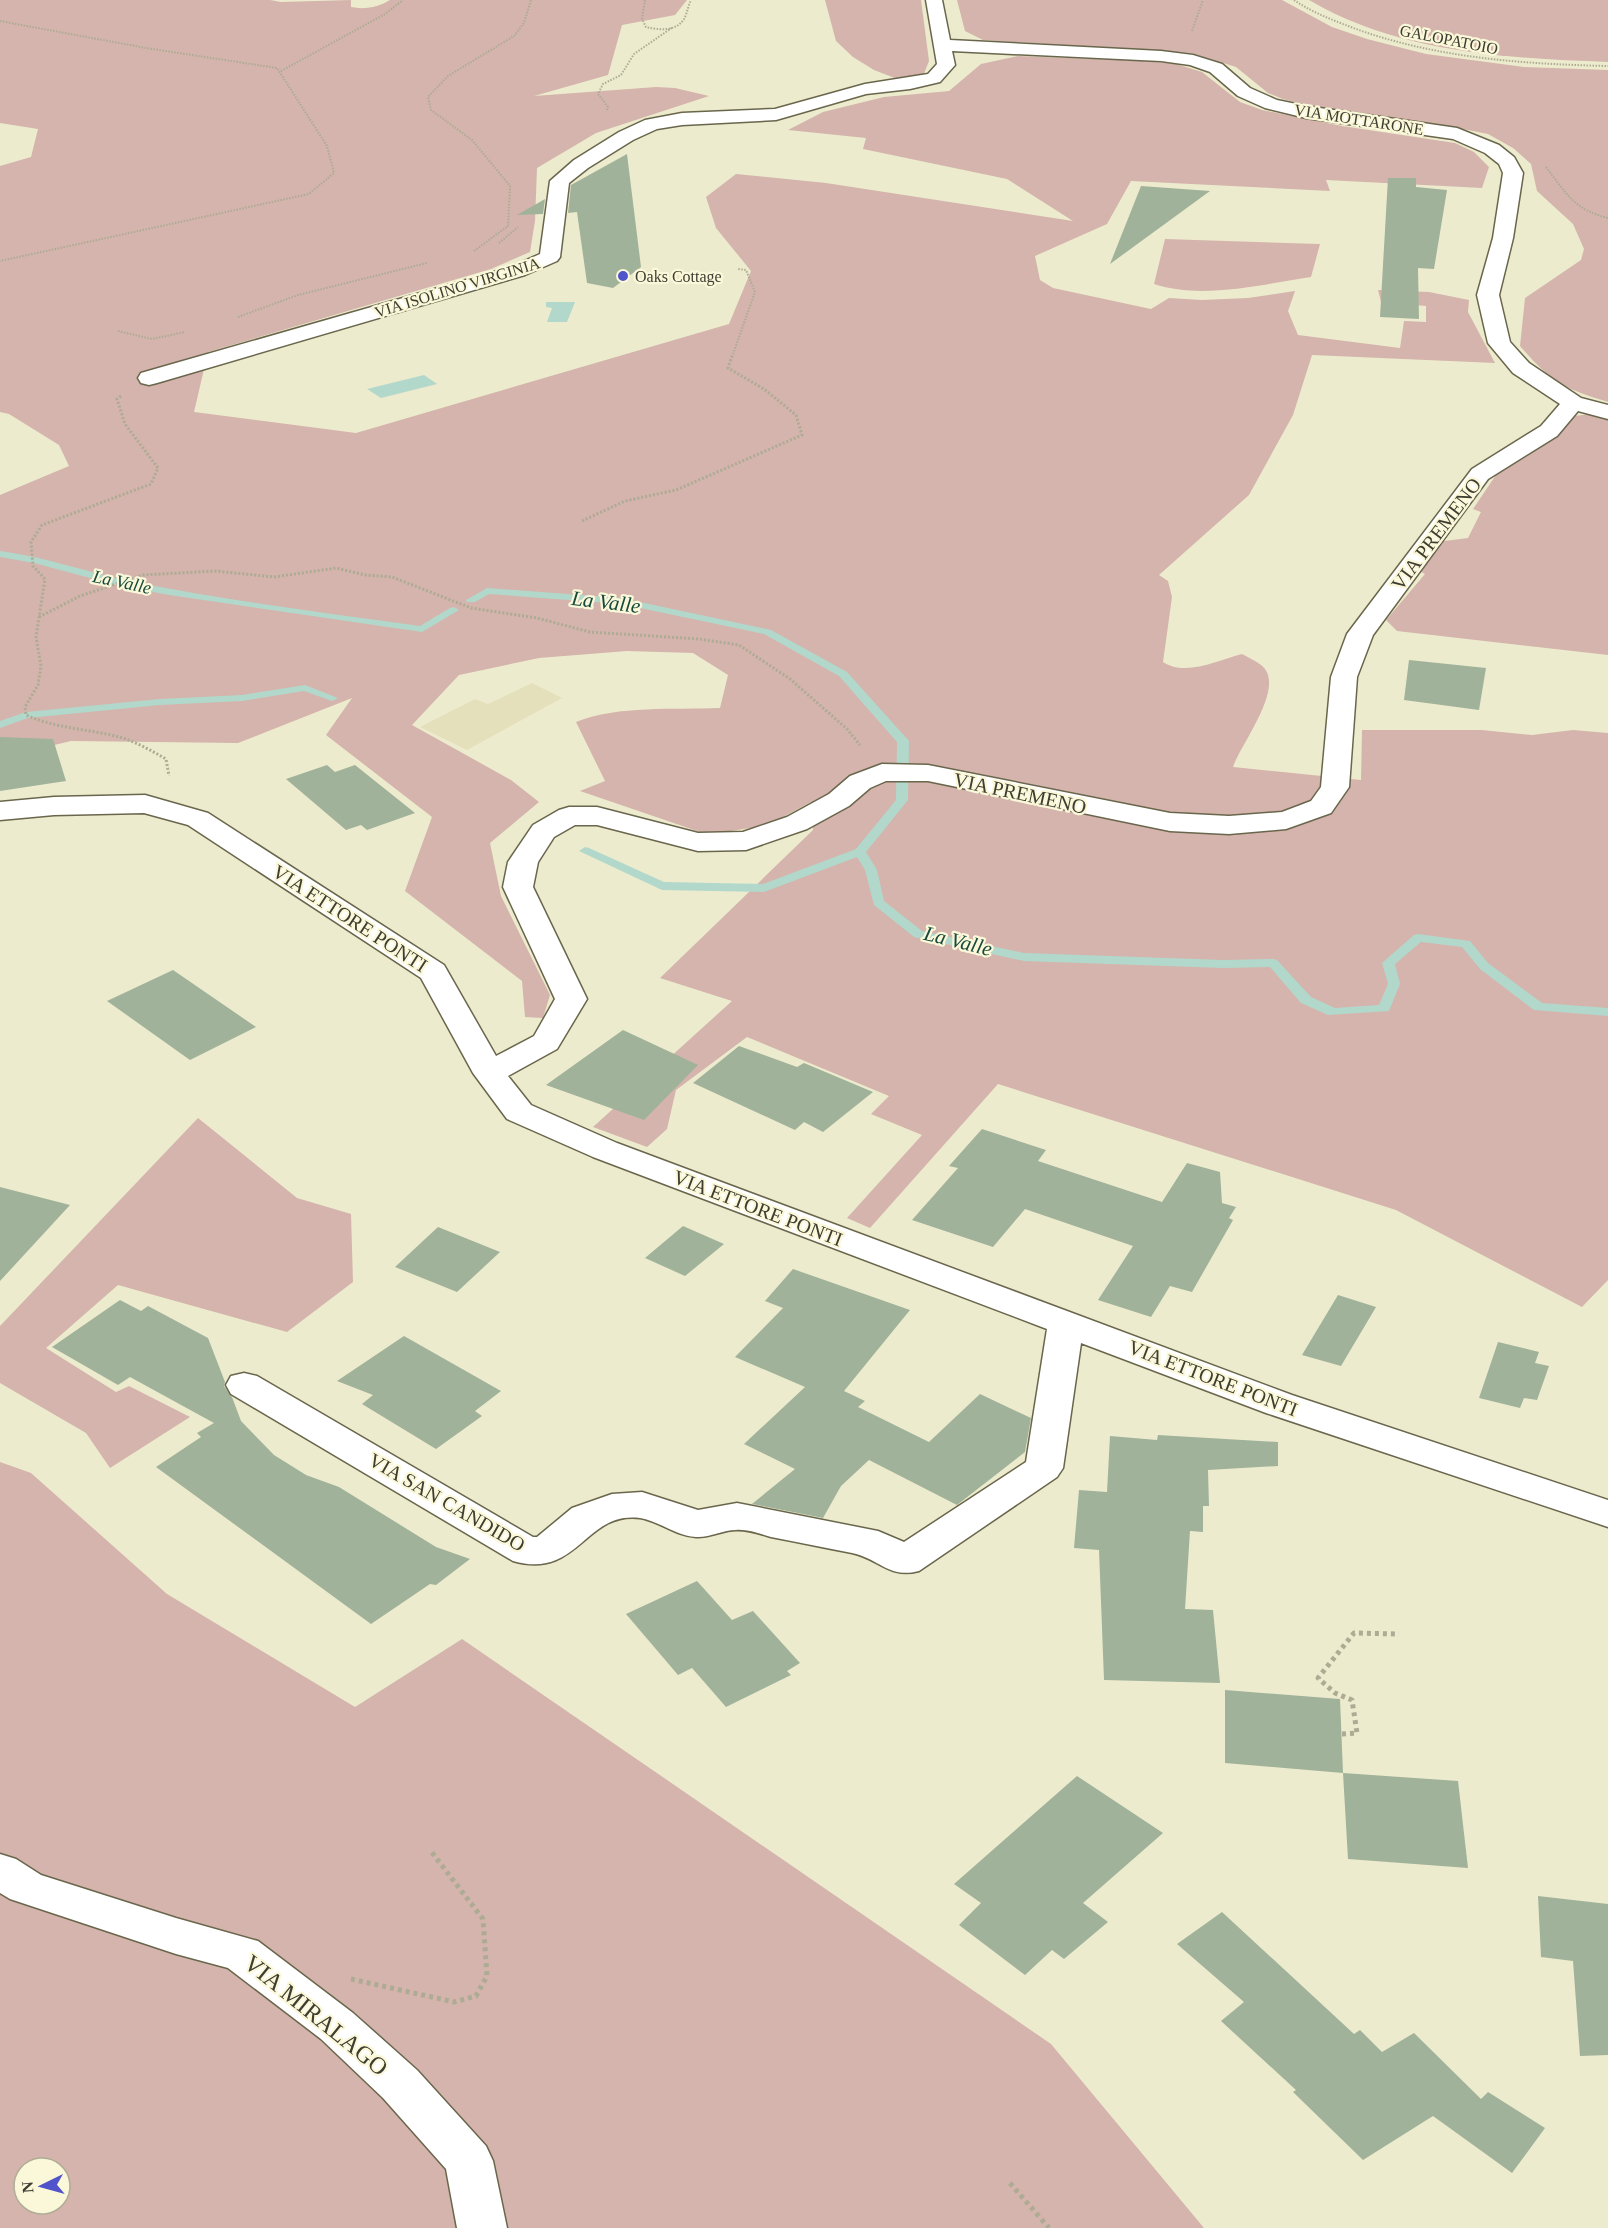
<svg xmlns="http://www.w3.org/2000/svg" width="1608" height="2228" viewBox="0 0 1608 2228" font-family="Georgia,serif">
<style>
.built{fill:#e4e0bb}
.green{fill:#d4b4ac;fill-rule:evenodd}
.water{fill:#b2d8cb}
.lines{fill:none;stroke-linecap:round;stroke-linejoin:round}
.stream{fill:#b2d8cb;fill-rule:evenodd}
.building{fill:#a0b29a}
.minor-casing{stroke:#69664c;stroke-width:3}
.path-far2{stroke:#adab94;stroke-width:2;stroke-dasharray:1.5 1.5;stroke-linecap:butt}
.path-far1{stroke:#adab94;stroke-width:3;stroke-dasharray:2 2;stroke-linecap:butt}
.path{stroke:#adab94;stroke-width:5;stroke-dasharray:4 4;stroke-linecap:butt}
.minor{fill:#fff;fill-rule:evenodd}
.poi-dot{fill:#5153ca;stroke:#fbf8da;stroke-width:2}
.labels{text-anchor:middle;stroke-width:4.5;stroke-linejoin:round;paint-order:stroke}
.far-street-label{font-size:16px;fill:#3e3d31;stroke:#fbf8da}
.far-poi-label{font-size:16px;fill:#3e3d31;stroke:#fbf8da;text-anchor:start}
.far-water-label{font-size:18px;font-style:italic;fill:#174a3d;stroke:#fbf8da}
.street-label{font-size:20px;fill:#3e3d31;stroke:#fbf8da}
.water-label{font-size:21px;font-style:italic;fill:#174a3d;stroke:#fbf8da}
.near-street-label{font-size:24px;fill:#3e3d31;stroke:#fbf8da}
</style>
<rect width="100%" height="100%" fill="#edebcd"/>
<!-- built -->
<path class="built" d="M 532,683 L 562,698 L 467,750 L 420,727 L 475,699 L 488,704 Z"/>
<!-- green -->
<g class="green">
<path d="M 0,0 L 270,0 L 281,2 L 351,0 L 351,7 C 365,10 379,7 390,0 L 687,0 L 675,15 L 622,25 L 608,75 L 534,96 L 656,87 L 675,88 L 709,96 L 596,133 L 537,168 L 535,221 L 530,252 L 491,269 L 208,352 L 194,412 L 356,433 L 729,324 L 751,271 L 716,228 L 706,197 L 736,174 L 826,183 L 1073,221 L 1007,179 L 863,149 L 866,138 L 788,130 L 823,112 L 884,97 L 949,91 L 981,64 L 1018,56 L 1145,61 L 1176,64 L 1202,72 L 1240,102 L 1262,110 L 1342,126 L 1455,143 L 1474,152 L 1489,167 L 1482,188 L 1326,180 L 1330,191 L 1131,181 L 1107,224 L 1035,256 L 1040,280 L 1053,288 L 1151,309 L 1169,298 L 1202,300 L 1248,298 L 1295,291 L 1288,311 L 1298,335 L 1400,348 L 1404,321 L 1426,322 L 1426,306 L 1381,302 L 1378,290 L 1429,292 L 1469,300 L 1468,312 L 1495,363 L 1312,355 L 1293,415 L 1249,495 L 1159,575 L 1168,581 L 1172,597 L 1163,662 C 1185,677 1219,660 1242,654 C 1249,658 1261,663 1265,669 C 1282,692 1241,744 1233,767 L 1361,780 L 1362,730 L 1482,730 L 1532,735 L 1573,730 L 1608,733 L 1608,1280 L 1582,1307 L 1396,1210 L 998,1084 L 870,1228 L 847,1218 L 922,1135 L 871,1114 L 889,1096 L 747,1037 L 676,1090 L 667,1129 L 647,1147 L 593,1127 L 732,1001 L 660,978 L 813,830 L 811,802 L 768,825 L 731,831 L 700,832 L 580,791 L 605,781 L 576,722 C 619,705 673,710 720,708 L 728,675 L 693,653 L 627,651 L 539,658 L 459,675 L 412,725 L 511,780 L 539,802 L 490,843 L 501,896 L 550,995 L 543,1018 L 525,1017 L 522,981 L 405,891 L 432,817 L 326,735 L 352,698 L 238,743 L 71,741 L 0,758 L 0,495 L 69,466 L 59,445 L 9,414 L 0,412 L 0,166 L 31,157 L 38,129 L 0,123 Z"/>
<path d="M 825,0 L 921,0 L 929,61 L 923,76 L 900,80 L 874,70 L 853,57 L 836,41 Z"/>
<path d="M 957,0 L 1282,0 L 1332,27 L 1367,39 L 1426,54 L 1524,67 L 1608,70 L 1608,402 C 1564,389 1550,381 1520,346 L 1525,298 L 1581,260 L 1584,249 L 1573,224 L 1537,191 L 1531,164 L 1513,148 L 1488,134 L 1443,125 L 1326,110 L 1283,99 L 1268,93 L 1236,67 L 1191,53 L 983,40 L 965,31 Z"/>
<path d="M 1309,0 L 1608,0 L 1608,62 C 1506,58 1399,53 1309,0 Z"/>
<path d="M 1165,239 L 1320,244 L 1311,277 C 1263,284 1202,300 1154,284 Z"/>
<path d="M 1591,414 L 1608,420 L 1608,655 L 1397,631 L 1386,620 L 1425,574 L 1416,569 L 1437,542 L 1468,538 L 1481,512 L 1473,509 L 1498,472 L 1526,457 L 1552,439 L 1574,416 Z"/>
<path d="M 198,1118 L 297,1198 L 351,1214 L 353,1282 L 287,1332 L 118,1285 L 46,1348 L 116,1392 L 129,1386 L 190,1417 L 110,1468 L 86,1433 L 0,1383 L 0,1326 Z"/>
<path d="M 0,1462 L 31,1473 L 167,1594 L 355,1707 L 462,1639 L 1051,2044 L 1204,2228 L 0,2228 ZM 24,2168 L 60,2168 L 60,2204 L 24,2204 Z"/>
</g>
<!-- water -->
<g class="water">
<path d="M 546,302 L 575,302 L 567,322 L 547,322 L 552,308 L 546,307 Z"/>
<path d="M 424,375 L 437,384 L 381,398 L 367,389 Z"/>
</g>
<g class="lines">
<!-- stream -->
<g class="stream">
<path d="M 0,551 C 46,557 89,573 134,582 C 229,601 325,613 420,626 L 450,608 L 454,607 L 459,610 L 422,632 L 169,595 L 116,585 L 34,563 L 0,557 Z"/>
<path d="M 487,588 L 621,598 L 771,630 L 847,672 L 909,741 L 908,800 L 866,852 L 877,870 L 884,901 L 922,931 L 1024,953 L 1223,960 L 1273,959 L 1277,960 L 1311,997 L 1335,1008 L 1379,1005 L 1388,984 L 1382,963 L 1414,935 L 1418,934 L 1470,941 L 1488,963 L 1542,1003 L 1608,1008 L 1608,1016 L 1534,1010 L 1480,969 L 1462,947 L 1421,942 L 1395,964 L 1400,984 L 1389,1011 L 1328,1015 L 1301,1003 L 1270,967 L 1223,968 L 1024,961 L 914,937 L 874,905 L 865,870 L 857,857 L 764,892 L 662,890 L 579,851 L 585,847 L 589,848 L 664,882 L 763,884 L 856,849 L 896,800 L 897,742 L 839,676 L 764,634 L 621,604 L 489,594 L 475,602 L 467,602 L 466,600 Z"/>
<path d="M 305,685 L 338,698 L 332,701 L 304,691 L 242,701 L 160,705 L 28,718 L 0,728 L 0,721 L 26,712 L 160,699 L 242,695 Z"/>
</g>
</g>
<!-- building -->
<g class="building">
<path d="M 627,154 L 641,267 L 613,288 L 587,283 L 577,212 L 568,213 L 571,185 Z"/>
<path d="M 1388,178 L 1416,178 L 1416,187 L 1447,190 L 1434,269 L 1418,268 L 1419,319 L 1380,317 Z"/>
<path d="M 1141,186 L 1210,191 L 1110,264 Z"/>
<path d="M 545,199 L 543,214 L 517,215 Z"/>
<path d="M 1409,660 L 1486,668 L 1479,710 L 1404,700 Z"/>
<path d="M 0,737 L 53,739 L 66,781 L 0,791 Z"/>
<path d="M 327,765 L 335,772 L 355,765 L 415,813 L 367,830 L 361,825 L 346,830 L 286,779 Z"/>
<path d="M 173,970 L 256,1027 L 190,1060 L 107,1001 Z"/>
<path d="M 623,1030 L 698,1065 L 644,1120 L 546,1085 Z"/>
<path d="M 739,1046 L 797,1067 L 804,1063 L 873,1092 L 823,1132 L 804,1122 L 795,1130 L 693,1083 Z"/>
<path d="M 982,1129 L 1046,1150 L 1038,1161 L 1162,1202 L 1187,1163 L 1220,1172 L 1222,1203 L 1236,1207 L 1229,1218 L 1233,1220 L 1192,1292 L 1170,1286 L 1151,1317 L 1098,1300 L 1133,1246 L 1025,1209 L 993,1247 L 912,1220 L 958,1168 L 949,1166 Z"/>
<path d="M 0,1187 L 70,1205 L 0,1281 Z"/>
<path d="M 683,1226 L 724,1244 L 685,1276 L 645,1258 Z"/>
<path d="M 438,1227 L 500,1252 L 457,1292 L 395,1267 Z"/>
<path d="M 793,1269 L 910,1310 L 844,1391 L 865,1401 L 858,1407 L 929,1442 L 980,1394 L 1031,1418 L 1025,1452 L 957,1505 L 869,1460 L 841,1486 L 823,1518 L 752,1504 L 795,1469 L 744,1444 L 805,1387 L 735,1357 L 783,1308 L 765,1301 Z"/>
<path d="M 1338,1295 L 1376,1307 L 1341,1366 L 1302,1355 Z"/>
<path d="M 120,1300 L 141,1311 L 148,1306 L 208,1338 L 225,1382 L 224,1386 L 232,1397 L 241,1421 L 274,1455 L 306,1475 L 339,1487 L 436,1547 L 470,1559 L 436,1585 L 430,1584 L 371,1624 L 156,1467 L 201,1437 L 197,1433 L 214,1423 L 130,1377 L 118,1385 L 52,1347 Z"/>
<path d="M 404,1336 L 501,1391 L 475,1411 L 482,1416 L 436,1449 L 362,1404 L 373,1395 L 337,1381 Z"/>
<path d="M 1498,1342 L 1539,1352 L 1535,1363 L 1549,1366 L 1537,1400 L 1524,1398 L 1520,1408 L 1479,1398 Z"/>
<path d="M 1158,1435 L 1278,1442 L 1278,1466 L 1208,1470 L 1209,1506 L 1203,1506 L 1203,1532 L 1190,1531 L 1185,1609 L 1213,1610 L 1220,1683 L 1104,1680 L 1099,1550 L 1074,1548 L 1079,1490 L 1107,1492 L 1110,1436 L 1157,1440 Z"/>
<path d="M 697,1581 L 732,1620 L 753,1611 L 800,1663 L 787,1671 L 791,1675 L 726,1707 L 692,1668 L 678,1675 L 626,1614 Z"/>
<path d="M 1225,1690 L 1340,1699 L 1343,1773 L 1225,1763 Z"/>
<path d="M 1343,1773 L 1458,1781 L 1468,1868 L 1348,1859 Z"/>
<path d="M 1077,1776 L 1163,1833 L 1083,1903 L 1108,1922 L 1064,1959 L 1052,1950 L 1025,1975 L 959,1925 L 981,1903 L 954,1884 Z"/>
<path d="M 1538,1896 L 1608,1904 L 1608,2055 L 1580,2056 L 1573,1961 L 1541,1957 Z"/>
<path d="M 1222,1912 L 1354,2034 L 1360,2030 L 1382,2052 L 1414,2033 L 1481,2099 L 1488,2092 L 1545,2128 L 1512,2173 L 1433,2116 L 1363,2160 L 1293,2092 L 1296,2090 L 1221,2021 L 1244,2002 L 1177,1944 Z"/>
</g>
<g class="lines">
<defs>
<g id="minor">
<path d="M 926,0 L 942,0 L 950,40 L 1161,51 L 1193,55 L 1222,64 L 1250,88 L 1277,100 L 1306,106 L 1457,128 L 1499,145 L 1514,157 L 1523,173 L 1513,238 L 1499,295 L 1510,342 L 1529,363 L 1581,398 L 1608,405 L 1608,419 L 1578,411 L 1557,436 L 1488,479 L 1373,635 L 1357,677 L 1349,787 L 1331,813 L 1286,829 L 1229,834 L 1170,831 L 928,781 L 886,781 L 870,788 L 849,806 L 807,829 L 746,850 L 698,851 L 597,825 L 575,825 L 554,837 L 538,862 L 533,887 L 587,999 L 557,1049 L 508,1076 L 531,1105 L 617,1143 L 1292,1395 L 1608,1500 L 1608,1527 L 1266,1413 L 1081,1343 L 1063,1468 L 1057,1477 L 919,1571 C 889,1579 880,1559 852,1553 C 825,1548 798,1542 771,1537 C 761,1534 747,1529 736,1530 C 723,1530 709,1538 696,1537 C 676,1536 659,1521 640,1518 C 584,1511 579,1580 513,1561 L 231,1394 L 226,1385 L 231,1376 L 244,1373 L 257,1376 L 533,1537 L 537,1537 L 572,1508 L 612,1494 L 642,1492 L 698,1510 L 737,1503 L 878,1531 L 904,1542 L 1026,1462 L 1047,1329 L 593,1157 L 507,1119 L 473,1073 L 421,978 L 188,825 L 144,813 L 54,815 L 0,820 L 0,802 L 54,797 L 145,795 L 208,813 L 444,965 L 496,1056 L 534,1036 L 555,999 L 503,887 L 508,862 L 533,825 L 559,810 L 569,807 L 597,807 L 698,833 L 743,832 L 787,817 L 829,794 L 850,776 L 882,764 L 928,765 L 1170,813 L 1229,816 L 1282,812 L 1311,801 L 1321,787 L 1331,677 L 1347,634 L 1472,469 L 1541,426 L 1560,404 L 1513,373 L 1488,343 L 1477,295 L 1493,238 L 1503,173 L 1499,164 L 1485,153 L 1453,139 L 1306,118 L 1265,108 L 1238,96 L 1210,72 L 1190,65 L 1161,61 L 952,51 L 955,65 L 940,82 L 910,89 L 866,94 L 776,120 L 682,125 L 657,129 L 633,140 L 588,168 L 569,183 L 560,257 L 557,261 L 525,275 L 157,383 L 149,385 L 141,383 L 138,378 L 141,373 L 511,267 L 540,254 L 550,181 L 574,160 L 619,132 L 645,120 L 682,113 L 775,109 L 865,84 L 928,74 L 937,64 Z"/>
<path d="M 0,1854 L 16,1859 L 41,1875 L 176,1918 L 258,1941 L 353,2013 L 417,2070 L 486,2146 L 493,2161 L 507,2228 L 457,2228 L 446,2169 L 383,2098 L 321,2039 L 228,1968 L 176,1954 L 10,1899 L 0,1893 Z"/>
</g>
</defs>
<!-- minor casing -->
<use href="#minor" class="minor-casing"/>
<!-- path-far2 -->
<g class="path-far2">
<path d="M 645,0 L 642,19 L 646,27 C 658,30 676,32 684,19 C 687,14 688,6 691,0"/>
<path d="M 1294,0 C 1313,13 1335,21 1356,29 C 1437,58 1522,64 1608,66"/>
<path d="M 0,21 L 146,48 L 277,68 L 327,146 L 334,173 L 309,194 L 0,261"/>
<path d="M 1192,31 L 1203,0"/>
<path d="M 281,71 L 385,14 L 403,0"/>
<path d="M 607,110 L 608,107 L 598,94 L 603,84 L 621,75 L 634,54 L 673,27"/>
<path d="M 1546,167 C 1566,193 1574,210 1608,218"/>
<path d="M 499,243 L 518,227"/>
<path d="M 474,251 L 508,226 L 510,186 L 472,140 L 431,110 L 428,97 L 448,76 L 514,36 L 524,23 L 531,0"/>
<path d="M 238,317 L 298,295 L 427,263"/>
<path d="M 118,331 L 152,339 L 185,332"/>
<path d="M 732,357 L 755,292 L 746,270 L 738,269"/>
</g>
<!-- path-far1 -->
<g class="path-far1">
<path d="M 121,396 L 117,399 L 125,424 L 158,468 L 151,484 L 42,525 L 31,542 L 33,566 L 45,579 L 36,637 L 41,666 L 38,685 L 25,707 L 26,715 C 57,729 91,729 123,738 C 138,743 152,751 166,759 L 169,776"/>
<path d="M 582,521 L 625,501 L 676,490 L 802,435 L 796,415 L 764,389 L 728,368 L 732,356"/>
<path d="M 39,617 L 80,596 L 143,575 L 215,571 L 274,577 L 336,568 L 365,575 L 392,577 L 471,608 L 537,618 L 590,632 L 699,639 L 739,645 L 790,679 L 847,729 L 860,745"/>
</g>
<!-- path -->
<g class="path">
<path d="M 1342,1734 L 1357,1733 L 1352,1700 L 1335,1693 L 1318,1678 L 1354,1633 L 1399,1634"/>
<path d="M 351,1979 L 454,2002 L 476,1996 L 487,1976 L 483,1919 L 430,1850"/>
<path d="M 1010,2183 L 1049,2228"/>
</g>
<!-- minor -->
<use href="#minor" class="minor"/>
</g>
<!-- markers -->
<circle class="poi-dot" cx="623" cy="276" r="6"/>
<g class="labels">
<!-- far-street labels -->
<g class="far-street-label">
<text transform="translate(1449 39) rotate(11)" y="6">GALOPATOIO</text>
<text transform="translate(1359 119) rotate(9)" y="6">VIA MOTTARONE</text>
<text transform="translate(457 287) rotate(-17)" y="6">VIA ISOLINO VIRGINIA</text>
</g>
<!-- far-poi labels -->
<g class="far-poi-label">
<text x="635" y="282">Oaks Cottage</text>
</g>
<!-- far-water labels -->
<g class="far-water-label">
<text transform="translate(122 582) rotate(12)" y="6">La Valle</text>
</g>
<!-- street labels -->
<g class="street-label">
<text transform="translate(1436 534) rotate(-53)" y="7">VIA PREMENO</text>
<text transform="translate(1020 793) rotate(12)" y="7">VIA PREMENO</text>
<text transform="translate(350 918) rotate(33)" y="7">VIA ETTORE PONTI</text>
<text transform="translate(758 1208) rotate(21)" y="7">VIA ETTORE PONTI</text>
<text transform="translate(1213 1378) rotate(21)" y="7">VIA ETTORE PONTI</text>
<text transform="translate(447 1502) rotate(30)" y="7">VIA SAN CANDIDO</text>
</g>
<!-- water labels -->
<g class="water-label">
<text transform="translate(606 602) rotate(7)" y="7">La Valle</text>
<text transform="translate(958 941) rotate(14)" y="7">La Valle</text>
</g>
<!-- near-street labels -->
<g class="near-street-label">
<text transform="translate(316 2015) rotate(39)" y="8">VIA MIRALAGO</text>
</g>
</g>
<!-- north arrow -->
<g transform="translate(42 2186) rotate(265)"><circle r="28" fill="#fbf8da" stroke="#afad96" stroke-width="1.5"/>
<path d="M0-4.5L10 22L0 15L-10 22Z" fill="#5153ca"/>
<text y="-9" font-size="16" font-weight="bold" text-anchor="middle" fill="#3e3d31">N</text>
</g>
</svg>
